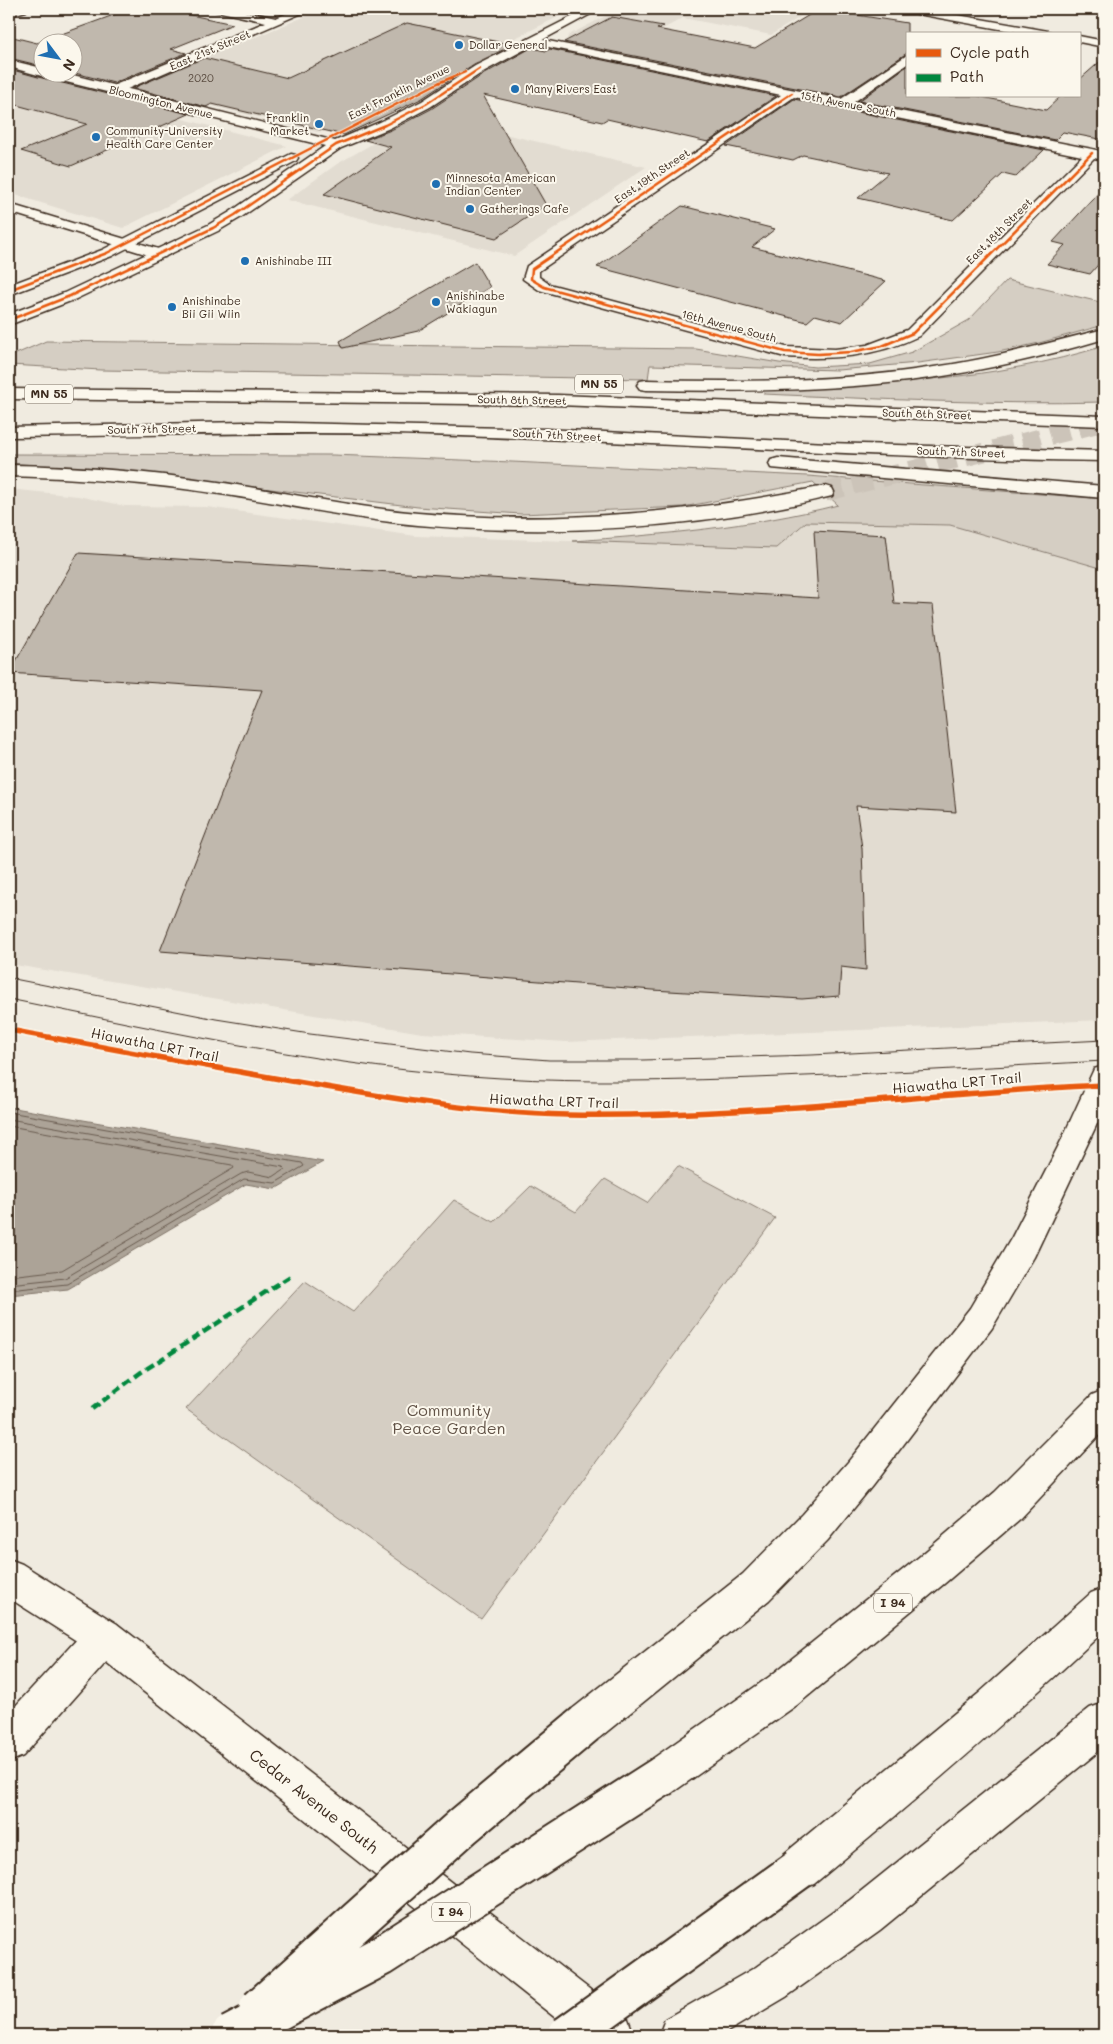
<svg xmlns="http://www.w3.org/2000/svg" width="1113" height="2044" viewBox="0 0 1113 2044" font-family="Mali,sans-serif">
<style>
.built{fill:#e2dcd1}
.green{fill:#d5cec3;stroke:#887c70}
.water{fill:#aca397;stroke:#7f7367}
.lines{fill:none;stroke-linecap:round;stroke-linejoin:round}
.shore{stroke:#685a4e;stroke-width:1}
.building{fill:#c0b8ad;stroke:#3b2a1e}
.highway-tunnel{stroke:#ccc4b9;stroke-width:19;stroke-dasharray:19 10;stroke-linecap:butt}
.street-casing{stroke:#3b2a1e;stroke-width:3}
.secondary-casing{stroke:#3b2a1e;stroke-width:3}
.highway-casing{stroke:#3b2a1e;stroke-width:3}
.street{fill:#fbf7ec;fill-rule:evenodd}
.secondary{fill:#fbf7ec;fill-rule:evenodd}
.highway{fill:#fbf7ec;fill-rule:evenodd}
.tram{stroke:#3b2a1e;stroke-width:1}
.highway-bridge-casing{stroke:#3b2a1e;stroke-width:43;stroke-linecap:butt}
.highway-bridge{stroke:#fbf7ec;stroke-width:39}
.quiet{stroke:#00873e;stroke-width:4.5;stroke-dasharray:9 4.5;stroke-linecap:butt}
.cycleway-far2-casing{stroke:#fbf7ec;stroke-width:4}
.cycleway-far1-casing{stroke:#fbf7ec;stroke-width:7}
.cycleway-casing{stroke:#fbf7ec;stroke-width:9}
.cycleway-far2{stroke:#e8590c;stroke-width:2.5}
.cycleway-far1{stroke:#e8590c;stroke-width:4.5}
.cycleway{stroke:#e8590c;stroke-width:5.5}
.poi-dot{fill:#1f6fb2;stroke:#fbf7ec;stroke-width:2}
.labels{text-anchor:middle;stroke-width:4;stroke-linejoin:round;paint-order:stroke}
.far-poi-label{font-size:11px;fill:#3b2a1e;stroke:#fbf7ec;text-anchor:start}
.far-street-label{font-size:11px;fill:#3b2a1e;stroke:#fbf7ec}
.number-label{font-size:11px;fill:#5c4e42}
.shield{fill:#fbf7ec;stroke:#75685c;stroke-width:1}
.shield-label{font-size:12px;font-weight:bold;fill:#3b2a1e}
.street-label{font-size:14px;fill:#3b2a1e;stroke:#fbf7ec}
.near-park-label{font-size:16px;fill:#625347;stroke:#fbf7ec}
.near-street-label{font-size:16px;fill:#3b2a1e;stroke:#fbf7ec}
</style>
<rect width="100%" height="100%" fill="#f0ebe0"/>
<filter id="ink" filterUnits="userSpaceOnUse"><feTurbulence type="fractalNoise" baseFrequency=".02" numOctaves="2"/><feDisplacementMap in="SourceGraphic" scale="10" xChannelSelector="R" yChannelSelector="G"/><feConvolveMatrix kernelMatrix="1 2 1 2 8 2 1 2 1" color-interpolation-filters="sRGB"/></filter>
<g filter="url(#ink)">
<!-- built -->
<g class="built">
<path d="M 323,9 L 574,9 L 324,132 L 317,132 L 144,89 L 145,83 Z"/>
<path d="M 619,9 L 813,9 L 771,35 L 683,18 L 624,50 L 569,41 L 567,38 L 569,35 Z"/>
<path d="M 67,89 L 287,146 L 123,228 L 9,193 L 9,139 L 13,135 L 13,128 L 9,127 L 9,112 Z"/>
<path d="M 423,115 L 646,167 L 514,256 L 287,200 L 337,164 Z"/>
<path d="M 9,489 L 78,496 L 125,506 L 207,507 L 416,536 L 776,548 L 806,522 L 950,525 L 1104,569 L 1104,1020 L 566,1042 L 422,1033 L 9,964 Z"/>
</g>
<!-- green -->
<g class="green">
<path d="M 1007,280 L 1104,303 L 1104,325 L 1039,343 L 998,352 L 918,363 L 838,370 L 650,365 L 648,379 L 101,370 L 9,365 L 9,357 L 46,341 L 696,349 L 779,363 L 815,367 L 870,364 L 912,352 L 969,320 Z"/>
<path d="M 1104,346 L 1104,402 C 991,405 877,399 764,394 L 763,388 C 879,384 993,381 1104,346 Z"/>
<path d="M 9,454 L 333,455 L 512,462 L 808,476 L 1104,499 L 1104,569 L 950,525 L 806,522 L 776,548 L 572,541 C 661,535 750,527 838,505 L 813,482 L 683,507 L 521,514 L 418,507 L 139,473 L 9,463 Z"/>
<path d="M 678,1166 L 775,1218 L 481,1619 L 186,1409 L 305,1281 L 353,1312 L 454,1200 L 494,1222 L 531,1186 L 576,1212 L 605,1179 L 647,1203 Z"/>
</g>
<!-- water -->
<path class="water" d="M 9,1107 L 323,1162 L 275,1189 L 246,1184 L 68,1289 L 9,1295 Z"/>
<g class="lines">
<!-- shore -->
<g class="shore">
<path d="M 9,1112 L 302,1163 L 304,1166 L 275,1183 L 244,1179 L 67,1284 L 9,1290"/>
<path d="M 9,1119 L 283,1167 L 285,1169 L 273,1177 L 248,1172 L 241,1174 L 65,1278 L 9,1284"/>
<path d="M 9,1126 L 232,1165 L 234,1168 L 62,1270 L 9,1276"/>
</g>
</g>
<!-- building -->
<g class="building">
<path d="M 130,9 L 163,9 L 233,24 L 171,49 L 186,53 L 114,83 L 71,72 L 72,72 L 72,42 L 42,42 L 42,66 L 9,58 L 9,36 L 37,43 Z"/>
<path d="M 819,9 L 907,23 L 907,53 L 841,97 L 564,42 L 612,17 L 663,26 L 657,29 L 755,48 Z"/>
<path d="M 407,23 L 513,45 L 474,64 L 421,99 L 344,135 L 212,104 L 206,107 L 133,88 L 204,58 L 288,78 Z"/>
<path d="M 531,48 L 546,51 L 550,49 L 776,96 L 708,142 L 607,119 L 602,122 L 483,95 L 546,205 L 496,238 L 324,194 L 391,147 L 365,140 L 391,130 L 431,109 L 484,74 Z"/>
<path d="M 1104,58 L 1104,140 L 1063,132 L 1055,140 L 859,101 L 907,66 L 907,96 L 977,96 L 1046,110 L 1061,96 L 1079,96 L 1079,80 Z"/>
<path d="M 9,69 L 38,77 L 189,114 L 71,166 L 21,151 L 87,124 L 9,103 Z"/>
<path d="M 794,99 L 1044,150 L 1016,177 L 1003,174 L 953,220 L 858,198 L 888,173 L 803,155 L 793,160 L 726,146 Z"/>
<path d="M 1104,187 L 1104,258 L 1090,274 L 1047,264 L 1065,245 L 1053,242 Z"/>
<path d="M 682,206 L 775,229 L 752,247 L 886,281 L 842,322 L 815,315 L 807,322 L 597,267 Z"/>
<path d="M 475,262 L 490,287 L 418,331 L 343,348 L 340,341 Z"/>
<path d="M 814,531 L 886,535 L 894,603 L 933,605 L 956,812 L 856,806 L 862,848 L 866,970 L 841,967 L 839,996 L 802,999 L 653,990 L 160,951 L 262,690 L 9,673 L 78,553 L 818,598 Z"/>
</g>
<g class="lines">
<!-- highway-tunnel -->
<path class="highway-tunnel" d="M 825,492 L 1104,422"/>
<defs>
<g id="street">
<path d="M 27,9 L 26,11 L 9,16 L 9,10 Z"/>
<path d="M 215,9 L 235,9 L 276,18 L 297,9 L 311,9 L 118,93 L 110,93 L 108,90 L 110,87 L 266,22 L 216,11 Z"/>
<path d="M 902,9 L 924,9 L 1048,31 L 1054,34 L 1027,34 L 907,12 Z"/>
<path d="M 1079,36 L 1104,41 L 1104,47 L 1079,42 Z"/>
<path d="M 533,38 L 841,99 L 907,55 L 907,64 L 854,102 L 1092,149 L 1104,152 L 1104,160 L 1094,158 L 919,336 C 876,357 832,360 785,357 L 539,290 L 523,279 L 527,266 L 781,95 L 529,43 L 527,41 L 529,39 ZM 794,97 L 1082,156 L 907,330 L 867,345 L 835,349 L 786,347 L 549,284 L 539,277 L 539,271 Z"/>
<path d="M 9,204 L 165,251 L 167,254 L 165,257 L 155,257 L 9,212 Z"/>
</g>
<g id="secondary">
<path d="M 587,9 L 600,9 L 483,72 L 430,107 L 390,128 L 341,148 L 240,218 L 218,231 L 76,299 L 9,325 L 9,314 L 64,293 L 208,225 L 230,212 L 325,146 L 38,75 L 9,67 L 9,60 L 42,68 L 42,72 L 61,72 L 335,141 L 380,122 L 422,101 L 475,66 Z"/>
<path d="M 291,154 L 296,155 L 298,158 L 296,161 L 112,256 L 9,295 L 9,285 L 102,250 Z"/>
<path d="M 9,1559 L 22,1564 L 117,1624 L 628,2019 L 634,2035 L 577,2035 L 91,1650 L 9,1598 Z"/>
</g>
<g id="highway">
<path d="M 1104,329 L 1104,339 C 1040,358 974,373 908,381 C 821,391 733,392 646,390 L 640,389 L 637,385 L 640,381 L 646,380 C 742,382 839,382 934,367 C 992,359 1047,343 1104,329 Z"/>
<path d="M 9,389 L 558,395 L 1104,416 L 1104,426 L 558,405 L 9,399 Z"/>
<path d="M 245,422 L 545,429 L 828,443 L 1104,451 L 1104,461 C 867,458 631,440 394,434 C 266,431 137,436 9,437 L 9,427 Z"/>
<path d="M 778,458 L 1104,486 L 1104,498 L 771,468 L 769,464 L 771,460 Z"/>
<path d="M 9,465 C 79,466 149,472 218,482 C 285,492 351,507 418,513 C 555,525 691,513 825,486 L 832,488 L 834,492 L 832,496 C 700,529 553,537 418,525 C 351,519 286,504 220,494 C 150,483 80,478 9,476 Z"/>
<path d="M 1104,1066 L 1104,1109 L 1034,1257 L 992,1328 L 872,1486 L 828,1540 L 769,1600 L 599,1738 L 585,1743 L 571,1738 L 566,1724 L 571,1710 L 743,1574 L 802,1514 L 848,1462 L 970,1308 L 1012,1237 L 1062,1139 L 1094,1069 Z"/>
<path d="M 1104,1390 L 1104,1430 L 1021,1518 L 945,1583 L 797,1705 L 676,1790 L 662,1796 L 648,1790 L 642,1776 L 648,1762 L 769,1677 L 919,1557 L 995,1492 L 1092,1395 Z"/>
<path d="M 1104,1588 L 1104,1631 C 1011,1719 913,1802 814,1884 L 799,1890 L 784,1884 L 778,1869 L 784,1854 L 978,1694 L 1091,1593 Z"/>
<path d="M 104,1618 L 117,1624 L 123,1637 L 117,1650 L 23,1756 L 9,1762 L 9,1713 L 91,1624 Z"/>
<path d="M 1104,1703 L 1104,1747 L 880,1930 L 786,1997 L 722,2035 L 659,2035 L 665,2019 L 756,1967 L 850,1900 L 1090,1708 Z"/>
</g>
</defs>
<!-- street casing -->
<use href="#street" class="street-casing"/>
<!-- secondary casing -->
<use href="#secondary" class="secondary-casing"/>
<!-- highway casing -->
<use href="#highway" class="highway-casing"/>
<!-- street -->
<use href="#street" class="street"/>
<!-- secondary -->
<use href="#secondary" class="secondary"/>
<!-- highway -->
<use href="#highway" class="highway"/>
<!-- tram -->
<g class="tram">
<path d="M 9,978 L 216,1019 L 310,1034 L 470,1054 L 549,1060 L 642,1060 L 812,1055 L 1104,1040"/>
<path d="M 9,999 C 171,1032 335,1069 501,1078 C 585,1083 671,1081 755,1078 C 872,1074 988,1067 1104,1061"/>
</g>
<defs>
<g id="highway-bridge">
<path d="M 259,2009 L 463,1826 L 585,1724"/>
<path d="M 231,2035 L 381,1956 L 662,1776"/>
<path d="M 568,2035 L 799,1869"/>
</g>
</defs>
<!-- highway-bridge casing -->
<use href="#highway-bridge" class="highway-bridge-casing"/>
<!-- highway-bridge -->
<use href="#highway-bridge" class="highway-bridge"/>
<!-- quiet -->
<path class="quiet" d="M 92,1409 L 140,1373 L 292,1275"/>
<defs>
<g id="cycleway-far2">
<path d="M 792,93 L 532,269 L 531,279 L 544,287 L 785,352 L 818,354 L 851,352 L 882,346 L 913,333 L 1092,153"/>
<path d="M 9,290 L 107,253 L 438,83 L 465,72"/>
<path d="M 9,320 L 70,296 L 213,228 L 235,215 L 336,145 L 385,125 L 426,104 L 479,69"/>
</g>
<path id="cycleway-far1" d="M 9,1030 L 15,1031"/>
<path id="cycleway" d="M 9,1030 C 109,1048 209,1067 309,1084 C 394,1099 481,1113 567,1115 C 747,1118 925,1093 1104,1085"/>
</defs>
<!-- cycleway-far2 casing -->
<use href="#cycleway-far2" class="cycleway-far2-casing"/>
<!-- cycleway-far1 casing -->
<use href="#cycleway-far1" class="cycleway-far1-casing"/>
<!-- cycleway casing -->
<use href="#cycleway" class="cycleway-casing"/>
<!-- cycleway-far2 -->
<use href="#cycleway-far2" class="cycleway-far2"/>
<!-- cycleway-far1 -->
<use href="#cycleway-far1" class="cycleway-far1"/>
<!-- cycleway -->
<use href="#cycleway" class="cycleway"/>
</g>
</g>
<!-- markers -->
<g class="poi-dot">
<circle cx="459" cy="45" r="5"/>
<circle cx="515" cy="89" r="5"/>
<circle cx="319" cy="124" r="5"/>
<circle cx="96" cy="137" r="5"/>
<circle cx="436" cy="184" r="5"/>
<circle cx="470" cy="209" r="5"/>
<circle cx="245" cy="261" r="5"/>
<circle cx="436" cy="302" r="5"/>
<circle cx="172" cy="307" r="5"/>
</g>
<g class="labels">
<!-- far-poi labels -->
<g class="far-poi-label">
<text x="469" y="49">Dollar General</text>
<text x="525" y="93">Many Rivers East</text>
<text x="309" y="122" text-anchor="end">Franklin<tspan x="309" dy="13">Market</tspan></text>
<text x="106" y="135">Community-University<tspan x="106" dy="13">Health Care Center</tspan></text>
<text x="446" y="182">Minnesota American<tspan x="446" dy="13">Indian Center</tspan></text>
<text x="480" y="213">Gatherings Cafe</text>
<text x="255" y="265">Anishinabe III</text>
<text x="446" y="300">Anishinabe<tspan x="446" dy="13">Wakiagun</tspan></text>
<text x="182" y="305">Anishinabe<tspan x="182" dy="13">Bii Gii Wiin</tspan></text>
</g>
<!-- far-street labels -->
<g class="far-street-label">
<text transform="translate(210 50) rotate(-23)" y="4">East 21st Street</text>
<text transform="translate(399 92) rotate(-26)" y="4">East Franklin Avenue</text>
<text transform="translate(161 102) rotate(14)" y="4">Bloomington Avenue</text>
<text transform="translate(848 104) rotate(11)" y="4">15th Avenue South</text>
<text transform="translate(652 176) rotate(-34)" y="4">East 19th Street</text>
<text transform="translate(999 231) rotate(-45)" y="4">East 18th Street</text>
<text transform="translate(729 326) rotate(15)" y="4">16th Avenue South</text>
<text transform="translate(522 400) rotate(1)" y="4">South 8th Street</text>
<text transform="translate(927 414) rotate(2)" y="4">South 8th Street</text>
<text transform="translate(152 429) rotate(-1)" y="4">South 7th Street</text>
<text transform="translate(557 435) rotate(3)" y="4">South 7th Street</text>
<text transform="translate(961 452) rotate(2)" y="4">South 7th Street</text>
</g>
<!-- number labels -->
<g class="number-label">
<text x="201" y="82">2020</text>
</g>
<!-- shield labels -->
<g class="shield">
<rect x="575" y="374.5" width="48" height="19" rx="4"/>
<rect x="25" y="384.5" width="48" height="19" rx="4"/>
<rect x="874" y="1593.5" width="38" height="19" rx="4"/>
<rect x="432" y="1902.5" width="38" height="19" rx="4"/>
</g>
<g class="shield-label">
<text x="599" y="388">MN 55</text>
<text x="49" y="398">MN 55</text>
<text x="893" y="1607">I 94</text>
<text x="451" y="1916">I 94</text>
</g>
<!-- street labels -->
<g class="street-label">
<text transform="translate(155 1045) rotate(11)" y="5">Hiawatha LRT Trail</text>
<text transform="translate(957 1083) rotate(-5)" y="5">Hiawatha LRT Trail</text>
<text transform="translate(554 1101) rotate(2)" y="5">Hiawatha LRT Trail</text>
</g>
<!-- near-park labels -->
<g class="near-park-label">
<text x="449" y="1416">Community<tspan x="449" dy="18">Peace Garden</tspan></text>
</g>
<!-- near-street labels -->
<g class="near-street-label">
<text transform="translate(314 1801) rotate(38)" y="6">Cedar Avenue South</text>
</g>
</g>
<!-- margin -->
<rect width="1113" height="2044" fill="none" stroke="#fbf7ec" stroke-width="30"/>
<rect x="15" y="15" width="1083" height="2014" fill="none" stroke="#3b2a1e" stroke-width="2" filter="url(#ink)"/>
<!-- legend -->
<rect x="906" y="32" width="175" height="65" fill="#fbf7ec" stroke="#aea59a"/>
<rect x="916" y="49" width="25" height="8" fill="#e8590c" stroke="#aea59a"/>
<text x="950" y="58" font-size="15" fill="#3b2a1e">Cycle path</text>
<rect x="916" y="74" width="25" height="8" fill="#00873e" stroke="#aea59a"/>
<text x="950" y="82" font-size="15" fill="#3b2a1e">Path</text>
<!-- north arrow -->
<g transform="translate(58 58) rotate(122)"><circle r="24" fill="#fbf7ec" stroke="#aea59a"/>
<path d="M0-4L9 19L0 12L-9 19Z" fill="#1f6fb2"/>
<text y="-8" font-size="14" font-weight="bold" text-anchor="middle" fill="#3b2a1e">N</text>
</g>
</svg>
